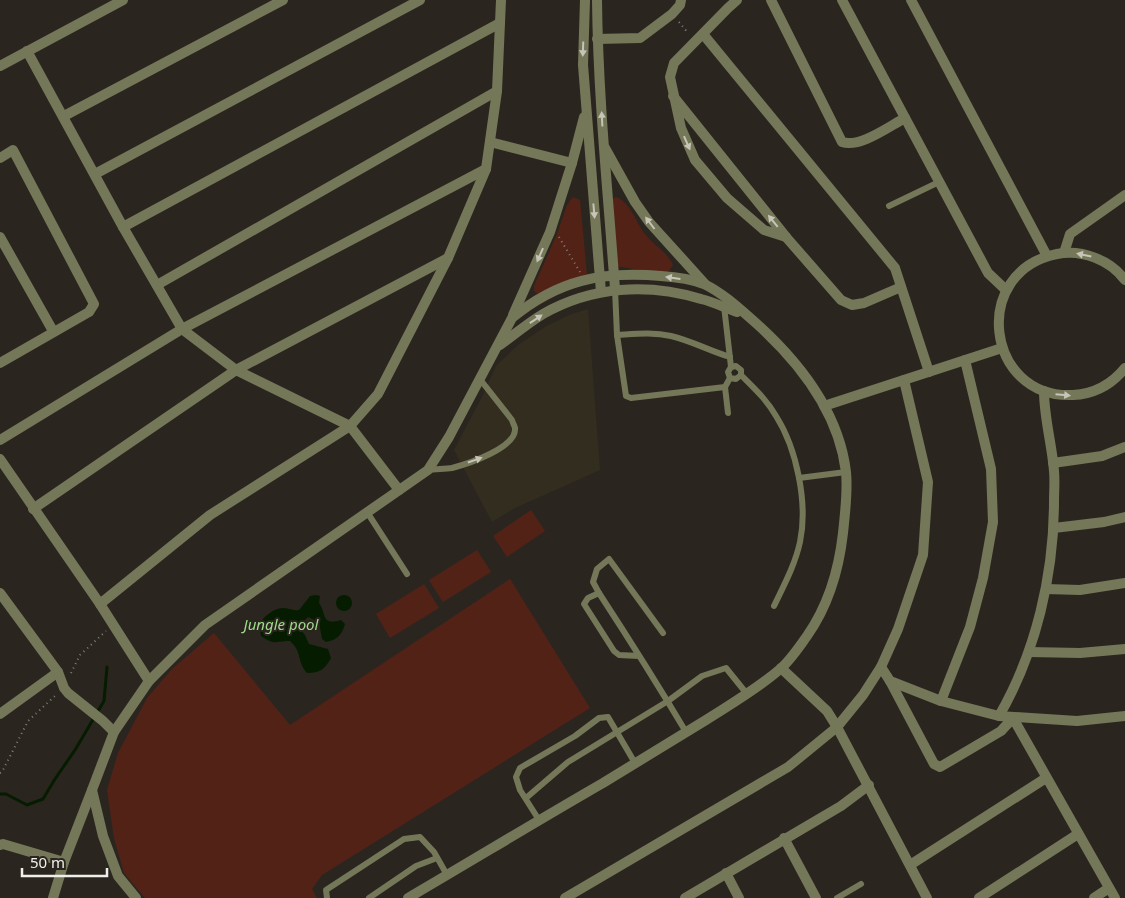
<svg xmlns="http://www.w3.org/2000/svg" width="1125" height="898" viewBox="0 0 1125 898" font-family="'Noto Sans',sans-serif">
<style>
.built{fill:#332d20}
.green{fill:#532217}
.water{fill:#061c01}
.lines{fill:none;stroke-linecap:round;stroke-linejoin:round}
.stream{stroke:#061c01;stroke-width:3}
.path{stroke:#827f79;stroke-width:2;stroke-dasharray:1 4;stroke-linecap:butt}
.service{stroke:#757759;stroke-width:6}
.minor{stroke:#757759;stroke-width:10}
.tertiary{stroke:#757759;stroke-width:10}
.oneway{fill:#c6c5b7}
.labels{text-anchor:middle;stroke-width:4;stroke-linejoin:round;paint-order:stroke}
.water-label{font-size:15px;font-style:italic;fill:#9ddc88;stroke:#2a261f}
</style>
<rect width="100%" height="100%" fill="#2a261f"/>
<!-- built -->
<path class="built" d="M 588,309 L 600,470 L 515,508 L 492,522 L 454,450 L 482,397 L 496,366 L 518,345 L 545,327 L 569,315 Z"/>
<!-- green -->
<g class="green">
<path d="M 573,197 L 580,200 L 587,275 L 538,294 L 534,291 L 534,286 L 557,234 L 567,205 Z"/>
<path d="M 616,197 C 630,202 636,222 644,233 C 653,245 667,252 673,265 L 668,272 L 656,272 L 615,266 L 610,200 Z"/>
<path d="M 531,510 L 545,531 L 507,557 L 493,536 Z"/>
<path d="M 477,550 L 491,572 L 443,602 L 429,580 Z"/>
<path d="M 510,579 L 590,708 L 322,875 L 312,889 L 317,898 L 145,898 L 124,873 L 114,838 L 107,790 L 118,753 L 147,698 L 172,669 L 214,633 L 290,725 Z"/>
<path d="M 424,584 L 439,608 L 390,638 L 376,614 Z"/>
</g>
<!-- water -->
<g class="water">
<path d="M 316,595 L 320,596 L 319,603 C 327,613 320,626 341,620 L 345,624 C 342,635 337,640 326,642 L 322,639 L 319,622 L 308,617 L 298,627 L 305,635 L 309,644 L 328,649 L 331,658 C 325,669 320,673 307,673 C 296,660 303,653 290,641 C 274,641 276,646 261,636 L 259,624 C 264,617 273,608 283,608 C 288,608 293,611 299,610 L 310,596 Z"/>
<circle cx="344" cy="603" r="8"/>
</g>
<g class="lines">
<!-- stream -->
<path class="stream" d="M 0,794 L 6,794 L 27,805 L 43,799 L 55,779 L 75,750 L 104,701 L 107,667"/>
<!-- path -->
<g class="path">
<path d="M 679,22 L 688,33"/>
<path d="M 559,237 L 580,272"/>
<path d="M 71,673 L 80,655 L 106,631"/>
<path d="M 0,773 L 2,772 L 28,721 L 56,695"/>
</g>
<!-- service -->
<g class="service">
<path d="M 889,206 L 939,182"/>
<path d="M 615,289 L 617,335 L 626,396 L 631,398 L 725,387 L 730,378"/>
<path d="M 724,306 L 731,367"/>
<path d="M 617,335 C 635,334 653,332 671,336 C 692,341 710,351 730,357"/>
<path d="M 736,366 L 741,370 L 741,375 L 736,379 L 730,378 L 728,372 L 731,367 Z"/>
<path d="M 741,375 C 754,388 767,400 776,416 C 797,449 808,504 800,542 C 795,565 784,585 774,606"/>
<path d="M 725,387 L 728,413"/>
<path d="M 428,470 C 436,469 444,469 452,468 C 467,464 517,448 515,428 C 515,427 512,421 512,420 L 479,378"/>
<path d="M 799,478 L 846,472"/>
<path d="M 367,512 L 407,574"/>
<path d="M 599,593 L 593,582 L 597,569 L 609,559 L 663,633"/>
<path d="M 639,656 L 619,655 L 614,651 L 584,604 L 588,598 L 599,593 C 629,639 658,685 686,732"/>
<path d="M 526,798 L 568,762 L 668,701 L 702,676 L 726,668 L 747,694"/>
<path d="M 539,820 L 520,790 L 516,777 L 520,768 L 575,736 L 599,718 L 608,717 L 635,763"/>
<path d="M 327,898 L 326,890 L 404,839 L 420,837 L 434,852 L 447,875"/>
<path d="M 369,898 L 416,866 L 437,858"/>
<path d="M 837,898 L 861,884"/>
</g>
<!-- minor -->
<g class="minor">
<path d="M 771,0 L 842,142 C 860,148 888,127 905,118"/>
<path d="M 842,0 L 988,273 L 1006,290"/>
<path d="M 911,0 L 1047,256"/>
<path d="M 703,34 L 895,268 L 929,372"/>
<path d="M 597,39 L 640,38 L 672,14 L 680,5 L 681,0"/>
<path d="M 27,51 L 123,227 L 182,329 L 236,370 L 350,426 L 399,490"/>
<path d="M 0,66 L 123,0"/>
<path d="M 673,96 L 786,237 L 764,230 L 727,198 L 695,160 L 681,128 L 670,77 L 674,63 L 728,8 L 737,0"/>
<path d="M 64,116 L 283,0"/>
<path d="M 490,142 L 572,163"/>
<path d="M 0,158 L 13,150 L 94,304 L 89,312 L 0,363"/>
<path d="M 95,174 L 420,0"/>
<path d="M 123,227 L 500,23"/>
<path d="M 0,237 L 53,331"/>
<path d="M 786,237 L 841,300 L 852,305 L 864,303 L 901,287"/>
<path d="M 1064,253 L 1070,234 L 1125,195"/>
<path d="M 157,285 L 497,91"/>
<path d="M 0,440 L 182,329 L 486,169"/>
<path d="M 0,459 L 100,604 L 149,681"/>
<path d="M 1053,463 L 1102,456 L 1125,447"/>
<path d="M 33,509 L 236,370 L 448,258"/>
<path d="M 1054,528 L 1104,522 L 1125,517"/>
<path d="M 1046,589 L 1080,590 L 1125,583"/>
<path d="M 0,593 L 58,672 L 0,714"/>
<path d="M 100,604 L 210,515 L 350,426 L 378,394 L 448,258 L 486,169 L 497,91 L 501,0"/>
<path d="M 1029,652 L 1080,653 L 1125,649"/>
<path d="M 881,667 L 890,681 L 941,701 L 999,716 L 1077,721 L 1125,716"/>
<path d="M 781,668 L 827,711 L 837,727 L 927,898"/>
<path d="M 58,672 L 64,688 L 68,693 L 103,721 L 114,732"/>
<path d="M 890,681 L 934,764 L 940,767 L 1001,731 L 1013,718 L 1115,898"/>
<path d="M 941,701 L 970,627 L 983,578 L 993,522 L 991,469 L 965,360"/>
<path d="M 999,716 C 1036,652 1054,575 1054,501 C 1054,491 1055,481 1054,471 C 1052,444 1044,418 1044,391"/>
<path d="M 784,838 L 816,898"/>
<path d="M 0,845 L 3,844 L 64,862"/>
<path d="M 910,865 L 1046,778"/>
<path d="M 726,873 L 739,898"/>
<path d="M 53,898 L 64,862 L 92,790"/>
<path d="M 565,898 L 788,767 L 837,727 L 863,695 L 881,667 L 898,629 L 923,555 L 928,482 L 904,380"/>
<path d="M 685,898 L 841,806 L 869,785"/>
<path d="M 979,898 L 1078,834"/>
<path d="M 1094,898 L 1109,888"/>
</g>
<!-- tertiary -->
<g class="tertiary">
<path d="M 585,0 L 583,65 L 601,292"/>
<path d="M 597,0 C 598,97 608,193 615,289"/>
<path d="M 605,148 L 635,202 L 649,222 L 705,284"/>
<path d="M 1125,280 C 1110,260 1082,249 1057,254 C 970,271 985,399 1073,395 C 1094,394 1112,384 1125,368"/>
<path d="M 513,315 L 550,232 L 572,163 L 584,117"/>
<path d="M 500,345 C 514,335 528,323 543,314 C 592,286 648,283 701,299 C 714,302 725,308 737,312"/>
<path d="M 824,406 L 1002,348"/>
<path d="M 136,898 L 118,876 L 103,836 L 92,790 L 114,732 L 149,681 L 205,625 L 428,470 L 449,437 L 512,318 C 558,280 602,271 661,276 C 675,277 691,279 704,284 C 723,293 741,310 757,324 C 799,362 839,413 846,472 C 848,492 845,513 843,533 C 839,569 828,606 807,636 C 799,647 790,661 779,670 C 757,689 731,704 706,720 C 672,741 637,762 603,783 C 537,821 473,860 408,898"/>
</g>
</g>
<!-- one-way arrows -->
<defs><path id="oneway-solid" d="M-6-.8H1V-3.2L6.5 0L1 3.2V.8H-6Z" transform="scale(1.25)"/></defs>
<g class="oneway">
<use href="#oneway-solid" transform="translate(583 49) rotate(92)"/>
<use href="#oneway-solid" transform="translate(602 119) rotate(-93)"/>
<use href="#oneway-solid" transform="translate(687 143) rotate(66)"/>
<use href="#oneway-solid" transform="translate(594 211) rotate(85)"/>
<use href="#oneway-solid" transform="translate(773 221) rotate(-129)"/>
<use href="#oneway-solid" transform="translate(650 223) rotate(-127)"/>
<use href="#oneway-solid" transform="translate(540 255) rotate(114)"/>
<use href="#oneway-solid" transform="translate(1084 255) rotate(-168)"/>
<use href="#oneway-solid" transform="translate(673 278) rotate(-172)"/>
<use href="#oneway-solid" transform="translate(536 319) rotate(-34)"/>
<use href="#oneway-solid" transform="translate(1063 395) rotate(5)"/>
<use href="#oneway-solid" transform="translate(475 460) rotate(-19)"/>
</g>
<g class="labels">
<!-- water labels -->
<g class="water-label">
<text x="281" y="630">Jungle pool</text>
</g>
</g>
<!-- scale -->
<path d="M22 868v8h85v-8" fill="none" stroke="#f1efea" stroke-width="2.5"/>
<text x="30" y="868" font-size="15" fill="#f1efea" stroke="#2a261f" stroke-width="4" paint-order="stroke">50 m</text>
</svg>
